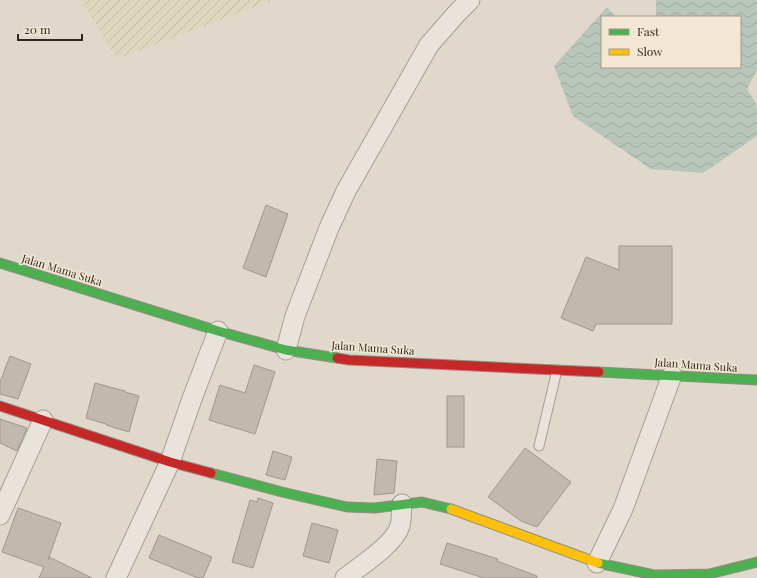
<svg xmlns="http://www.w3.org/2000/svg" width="757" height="578" viewBox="0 0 757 578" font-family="'Playfair Display',serif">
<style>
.farmland{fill:url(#farmland-furrows)}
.water{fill:url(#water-waves)}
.building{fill:#c3b8ad;stroke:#a0968b}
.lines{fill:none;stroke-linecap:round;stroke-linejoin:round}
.lane-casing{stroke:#a59e95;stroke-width:11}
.street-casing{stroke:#a59e95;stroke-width:21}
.fast-casing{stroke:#958e84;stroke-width:11}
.slow-casing{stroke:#958e84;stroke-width:11}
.jam-casing{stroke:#958e84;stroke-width:11}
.lane{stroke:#e8e4dc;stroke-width:9}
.street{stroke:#e8e4dc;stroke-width:19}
.fast{stroke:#4caf50;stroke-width:9}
.slow{stroke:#ffc107;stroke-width:9}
.jam{stroke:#c62828;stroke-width:9}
.labels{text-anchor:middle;stroke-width:3;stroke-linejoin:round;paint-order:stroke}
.street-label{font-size:11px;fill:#32271e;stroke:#f1e7d2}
</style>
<defs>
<pattern id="farmland-furrows" width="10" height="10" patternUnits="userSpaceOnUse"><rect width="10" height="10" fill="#ded7bd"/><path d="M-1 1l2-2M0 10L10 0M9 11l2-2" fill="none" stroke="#bfb9a2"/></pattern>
<pattern id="water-waves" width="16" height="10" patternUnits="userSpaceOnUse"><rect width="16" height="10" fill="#b7c5bb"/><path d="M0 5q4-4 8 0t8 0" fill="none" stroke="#9ea9a0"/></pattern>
</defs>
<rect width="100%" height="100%" fill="#e0d9cb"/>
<!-- farmland -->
<path class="farmland" d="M 81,0 L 273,0 L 117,59 Z"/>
<!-- water -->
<path class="water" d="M 656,0 L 757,0 L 757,70 L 747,89 L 757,105 L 757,136 L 703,173 L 651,169 L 573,116 L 554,66 L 607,7 L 616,17 L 602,17 L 602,67 L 740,67 L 740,17 L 656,17 Z"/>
<!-- building -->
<g class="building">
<path d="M 266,205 L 288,214 L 266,277 L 243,268 Z"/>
<path d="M 619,246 L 672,246 L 672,324 L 596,324 L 593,331 L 561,318 L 586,257 L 619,270 Z"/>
<path d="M 10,356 L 31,364 L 18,399 L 0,394 L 0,382 Z"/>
<path d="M 254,365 L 275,372 L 255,434 L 209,420 L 220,385 L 245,393 Z"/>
<path d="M 95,383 L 125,391 L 125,392 L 139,396 L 129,432 L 106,425 L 106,424 L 86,418 Z"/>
<rect x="447" y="396" width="17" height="51"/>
<path d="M 0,419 L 27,428 L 17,451 L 0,443 Z"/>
<path d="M 525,448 L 571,482 L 537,527 L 521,521 L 488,497 Z"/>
<path d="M 273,451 L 292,457 L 285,480 L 266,475 Z"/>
<path d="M 377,459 L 397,461 L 394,493 L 374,495 Z"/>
<path d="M 258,498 L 273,503 L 253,568 L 232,562 L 250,500 L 257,502 Z"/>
<path d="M 18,508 L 61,523 L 48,560 L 49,557 L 92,578 L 39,578 L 44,567 L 2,552 Z"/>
<path d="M 312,523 L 338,530 L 329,563 L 303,556 Z"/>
<path d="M 159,535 L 212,557 L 203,578 L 198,578 L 149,558 Z"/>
<path d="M 447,543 L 498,559 L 497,561 L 537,576 L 537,578 L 484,578 L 440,564 Z"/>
</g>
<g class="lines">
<defs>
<path id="lane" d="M 539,446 L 557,370"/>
<g id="street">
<path d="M 286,350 L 295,316 L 329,228 L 346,191 L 429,45 L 457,13 L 470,0"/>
<path d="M 0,515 L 43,420"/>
<path d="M 597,563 L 623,509 L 672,375"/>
<path d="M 116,578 L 170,462 L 193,396 L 218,331"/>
<path d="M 345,578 C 360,566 394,545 400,526 C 402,519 401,511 402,504"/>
</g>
<g id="fast">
<path d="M 0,263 L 218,331 L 286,350 L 337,358"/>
<path d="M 599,372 L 757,380"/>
<path d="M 211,473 L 282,492 L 347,507 L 375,508 L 422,502 L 451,509"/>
<path d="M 598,563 L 654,575 L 709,574 L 757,562"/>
</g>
<path id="slow" d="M 451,509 L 598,563"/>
<g id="jam">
<path d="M 337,358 L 349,360 L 599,372"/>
<path d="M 0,406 L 170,462 L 211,473"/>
</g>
</defs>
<!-- lane casing -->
<use href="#lane" class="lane-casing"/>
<!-- street casing -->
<use href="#street" class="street-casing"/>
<!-- fast casing -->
<use href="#fast" class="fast-casing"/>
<!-- slow casing -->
<use href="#slow" class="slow-casing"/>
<!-- jam casing -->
<use href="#jam" class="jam-casing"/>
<!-- lane -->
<use href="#lane" class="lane"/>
<!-- street -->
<use href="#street" class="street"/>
<!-- fast -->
<use href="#fast" class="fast"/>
<!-- slow -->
<use href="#slow" class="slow"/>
<!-- jam -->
<use href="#jam" class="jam"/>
</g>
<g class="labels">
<!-- street labels -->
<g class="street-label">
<text transform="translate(62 270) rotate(17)" y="4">Jalan Mama Suka</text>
<text transform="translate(373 348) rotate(4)" y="4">Jalan Mama Suka</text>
<text transform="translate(696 365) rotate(4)" y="4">Jalan Mama Suka</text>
</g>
</g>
<!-- legend -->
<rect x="601" y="16" width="140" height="52" fill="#f1e7d2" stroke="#a59a8a"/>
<rect x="609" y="29" width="20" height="6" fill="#4caf50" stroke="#a59a8a"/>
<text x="637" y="36" font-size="12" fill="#32271e">Fast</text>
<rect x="609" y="49" width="20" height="6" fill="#ffc107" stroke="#a59a8a"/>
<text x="637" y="56" font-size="12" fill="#32271e">Slow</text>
<!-- scale -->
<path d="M18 34v6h64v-6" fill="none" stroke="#32271e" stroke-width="2"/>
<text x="24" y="34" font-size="12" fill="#32271e" stroke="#f1e7d2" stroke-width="3" paint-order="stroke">20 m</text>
</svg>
